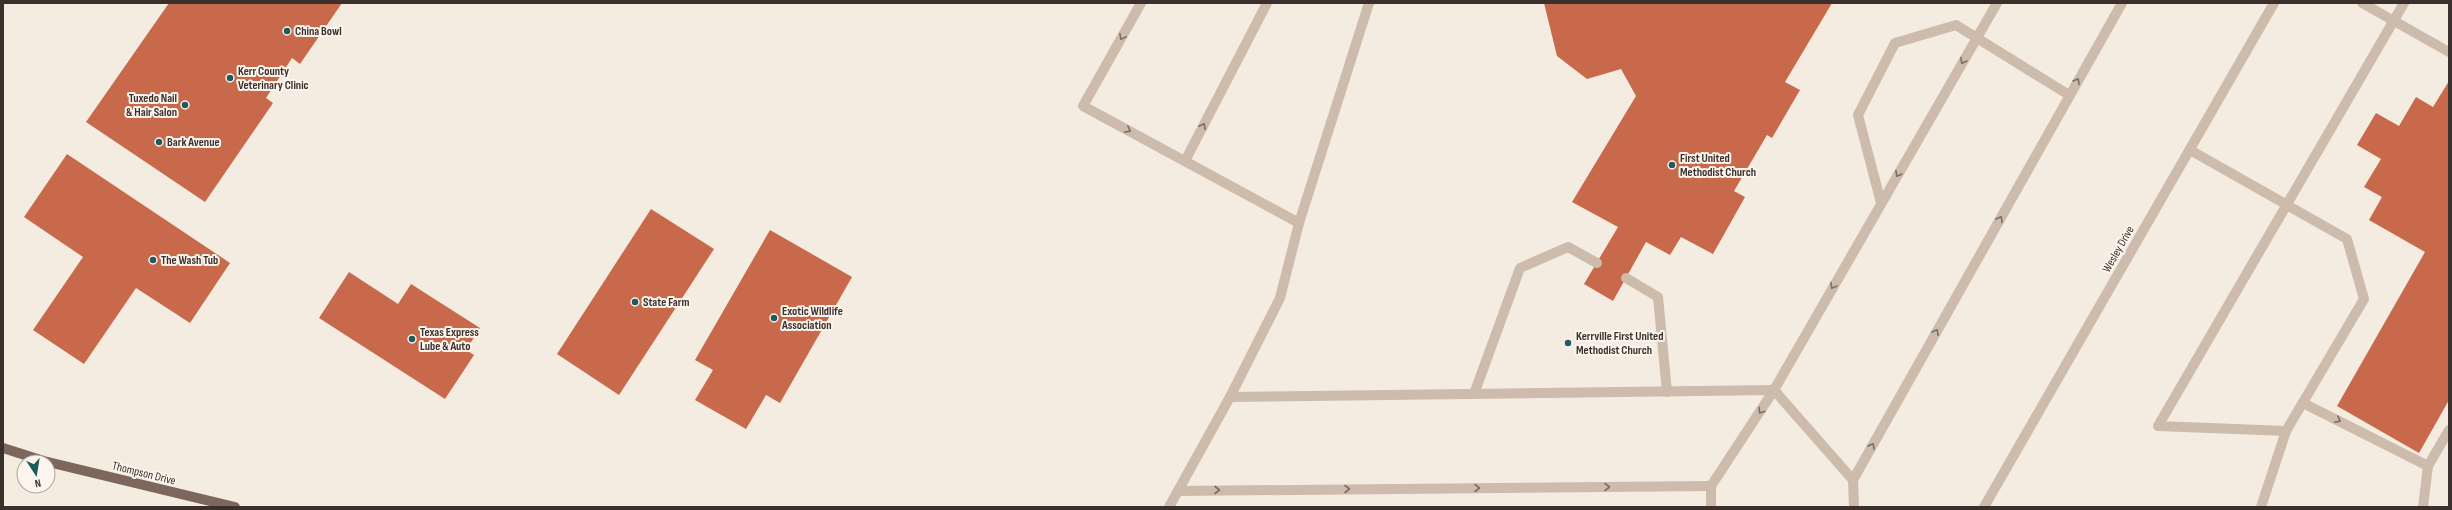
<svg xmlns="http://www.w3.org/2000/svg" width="2452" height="510" viewBox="0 0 2452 510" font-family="'Sofia Sans Condensed',sans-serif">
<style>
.building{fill:#c8694b}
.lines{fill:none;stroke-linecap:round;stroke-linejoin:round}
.service{stroke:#cdbbac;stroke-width:10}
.minor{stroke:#cdbbac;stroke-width:10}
.primary{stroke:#7d675c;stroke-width:10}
.oneway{stroke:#7d6f65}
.poi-dot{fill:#1f5a5e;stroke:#fbf5ee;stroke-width:1.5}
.labels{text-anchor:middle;stroke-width:4;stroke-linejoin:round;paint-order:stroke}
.poi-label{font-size:12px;font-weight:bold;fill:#3b302b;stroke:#fbf5ee;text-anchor:start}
.street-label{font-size:12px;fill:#3b302b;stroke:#fbf5ee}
</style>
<rect width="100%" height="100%" fill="#f4ebe1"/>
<!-- building -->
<g class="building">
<path d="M 169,3 L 342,3 L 300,64 L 292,58 L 266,98 L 273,103 L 205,202 L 86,122 Z"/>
<path d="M 1544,3 L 1832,3 L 1785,82 L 1800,90 L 1772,138 L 1767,135 L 1734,191 L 1745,197 L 1713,254 L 1681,237 L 1670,255 L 1646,242 L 1613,301 L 1584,284 L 1618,227 L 1572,202 L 1636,96 L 1621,69 L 1587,79 L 1557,56 Z"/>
<path d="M 2449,81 L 2449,400 L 2419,453 L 2337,406 L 2425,252 L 2369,220 L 2382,197 L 2364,187 L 2381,159 L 2357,145 L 2376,113 L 2399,126 L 2416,97 L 2433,107 Z"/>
<path d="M 67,154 L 230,263 L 190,323 L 136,288 L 84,364 L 33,330 L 83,257 L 24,217 Z"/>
<path d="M 651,209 L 714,249 L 619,395 L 557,354 Z"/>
<path d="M 770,230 L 852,277 L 780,403 L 766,395 L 746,429 L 695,400 L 713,370 L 695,360 Z"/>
<path d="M 349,272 L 398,304 L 411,284 L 480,328 L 466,350 L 474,355 L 445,399 L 319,318 Z"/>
</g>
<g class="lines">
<!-- service -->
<g class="service">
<path d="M 1141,3 L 1083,106 L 1299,223"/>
<path d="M 2362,3 L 2449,52"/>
<path d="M 2190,150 L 2347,239 L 2364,299 L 2286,431 L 2261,507"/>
<path d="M 1185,161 L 1267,3"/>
<path d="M 1881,203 L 1858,115 L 1895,43 L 1956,25 L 2069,95"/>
<path d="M 1626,278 L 1658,297 L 1667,392"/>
<path d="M 1474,394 L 1520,268 L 1568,247 L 1597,263"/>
<path d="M 1230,397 L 1774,390 L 1853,480"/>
<path d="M 2303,403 L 2428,466"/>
<path d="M 2286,431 L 2158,426 L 2404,3"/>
<path d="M 1178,491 L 1711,486"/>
<path d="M 1169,507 L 1230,397 L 1280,298 L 1299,223 L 1369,3"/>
<path d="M 1711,507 L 1711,486 L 1774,390 L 1997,3"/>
<path d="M 1854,507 L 1853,480 L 2122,3"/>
<path d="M 2423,507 L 2428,466 L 2449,430"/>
</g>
<!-- minor -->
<path class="minor" d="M 1984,507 L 2274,3"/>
<!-- primary -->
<g class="primary">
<path d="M 3,448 L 47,462"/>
<path d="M 48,462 L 235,507"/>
</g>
</g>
<!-- one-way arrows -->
<defs><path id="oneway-chevron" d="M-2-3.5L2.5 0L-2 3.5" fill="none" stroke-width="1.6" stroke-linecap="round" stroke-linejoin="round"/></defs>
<g class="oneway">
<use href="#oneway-chevron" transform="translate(1122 37) rotate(119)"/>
<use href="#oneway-chevron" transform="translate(1963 61) rotate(120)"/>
<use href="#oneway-chevron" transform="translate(2077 81) rotate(-60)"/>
<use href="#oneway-chevron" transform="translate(1203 126) rotate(-63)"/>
<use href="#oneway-chevron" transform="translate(1128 130) rotate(28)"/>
<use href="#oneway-chevron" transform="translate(1898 174) rotate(120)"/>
<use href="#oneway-chevron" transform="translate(2000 219) rotate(-61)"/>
<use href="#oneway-chevron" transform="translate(1833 286) rotate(120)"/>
<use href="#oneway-chevron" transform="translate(1936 332) rotate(-61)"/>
<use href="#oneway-chevron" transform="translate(1761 411) rotate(123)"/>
<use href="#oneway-chevron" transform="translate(2338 420) rotate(27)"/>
<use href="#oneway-chevron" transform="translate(1872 446) rotate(-61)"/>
<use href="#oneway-chevron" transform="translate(1607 487)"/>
<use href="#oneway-chevron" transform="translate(1477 488)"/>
<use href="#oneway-chevron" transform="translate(1347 489)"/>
<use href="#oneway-chevron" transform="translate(1217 490)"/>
</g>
<!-- markers -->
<g class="poi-dot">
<circle cx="287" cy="31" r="4"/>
<circle cx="230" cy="78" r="4"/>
<circle cx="185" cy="105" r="4"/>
<circle cx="159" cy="142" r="4"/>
<circle cx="1672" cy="165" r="4"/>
<circle cx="153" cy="260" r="4"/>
<circle cx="635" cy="302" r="4"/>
<circle cx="774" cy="318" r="4"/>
<circle cx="412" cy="339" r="4"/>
<circle cx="1568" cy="343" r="4"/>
</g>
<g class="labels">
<!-- poi labels -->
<g class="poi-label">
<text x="295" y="35">China Bowl</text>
<text x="238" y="75">Kerr County<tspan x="238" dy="14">Veterinary Clinic</tspan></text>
<text x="177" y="102" text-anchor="end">Tuxedo Nail<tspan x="177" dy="14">&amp; Hair Salon</tspan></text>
<text x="167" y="146">Bark Avenue</text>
<text x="1680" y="162">First United<tspan x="1680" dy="14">Methodist Church</tspan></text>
<text x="161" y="264">The Wash Tub</text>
<text x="643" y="306">State Farm</text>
<text x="782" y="315">Exotic Wildlife<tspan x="782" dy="14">Association</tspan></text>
<text x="420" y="336">Texas Express<tspan x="420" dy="14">Lube &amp; Auto</tspan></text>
<text x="1576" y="340">Kerrville First United<tspan x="1576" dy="14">Methodist Church</tspan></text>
</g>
<!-- street labels -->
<g class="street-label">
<text transform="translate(2118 249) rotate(-60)" y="4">Wesley Drive</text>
<text transform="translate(144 473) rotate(14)" y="4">Thompson Drive</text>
</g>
</g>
<!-- border -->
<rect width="2452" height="510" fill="none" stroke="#3b302b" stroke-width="8"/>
<!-- north arrow -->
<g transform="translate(36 474) rotate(168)"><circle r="19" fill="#fbf5ee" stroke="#aea6a0"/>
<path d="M0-3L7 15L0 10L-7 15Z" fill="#1f5a5e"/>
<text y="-6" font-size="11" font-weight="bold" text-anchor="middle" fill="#3b302b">N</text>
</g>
</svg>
